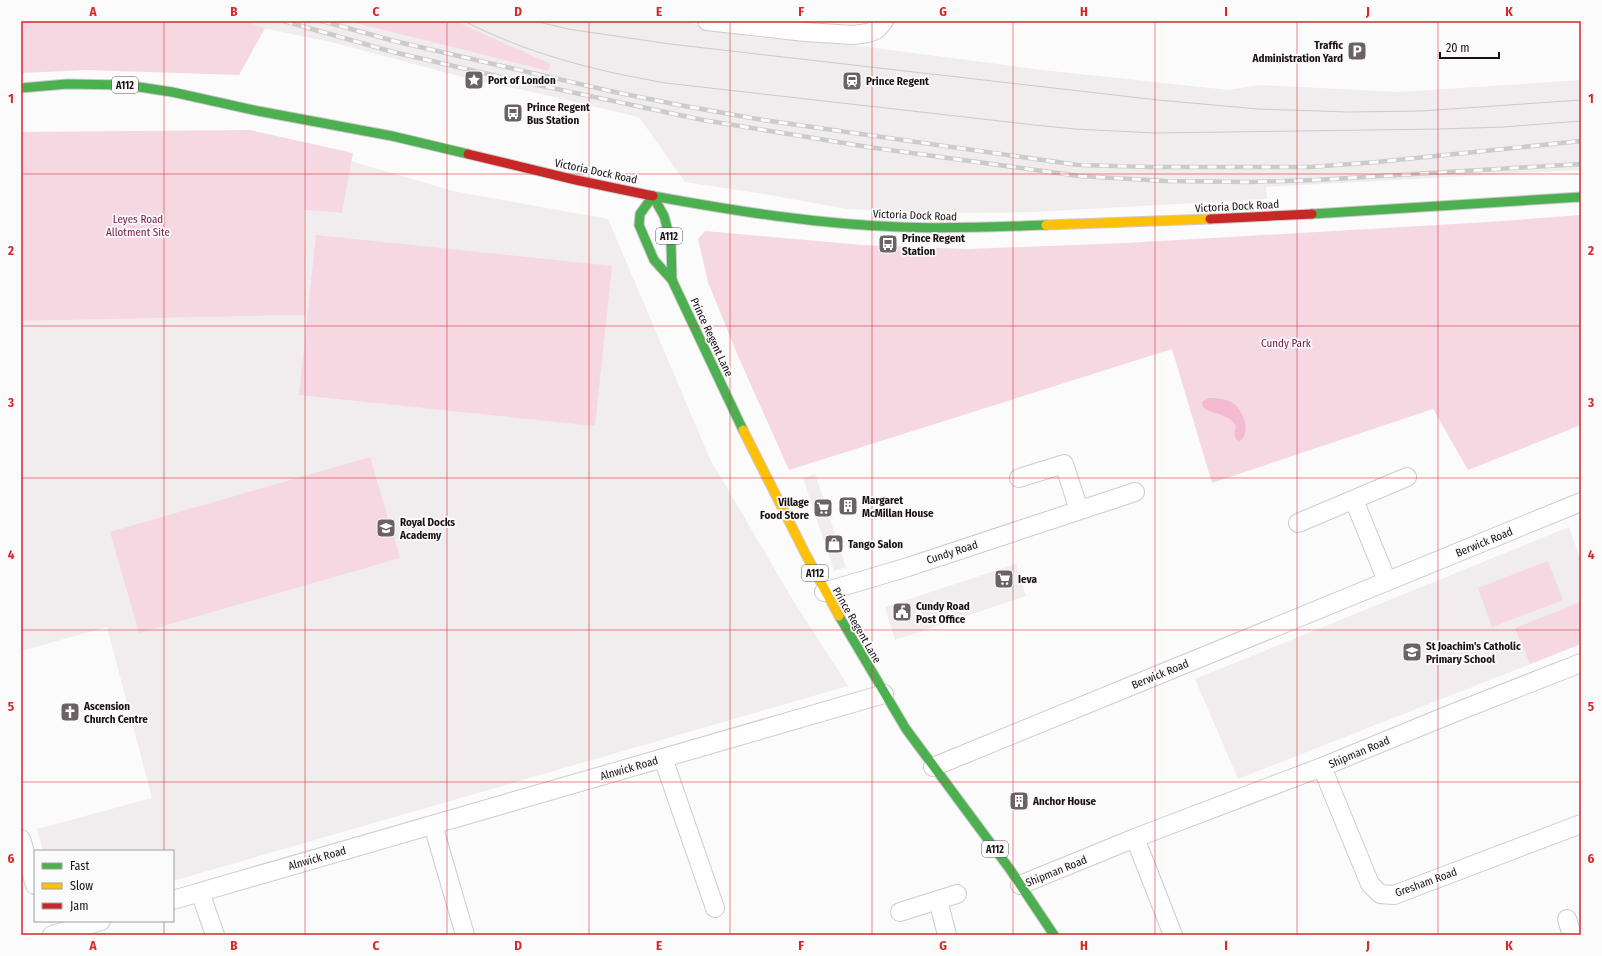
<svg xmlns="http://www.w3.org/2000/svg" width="1602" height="956" viewBox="0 0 1602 956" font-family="'Fira Sans Condensed',sans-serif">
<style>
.built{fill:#f1ecee}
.green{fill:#f6d8e3}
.water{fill:#f3bad0}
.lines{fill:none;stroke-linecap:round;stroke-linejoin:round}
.street-casing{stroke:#d0cacc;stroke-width:20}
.fast-casing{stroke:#d0cacc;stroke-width:11}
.slow-casing{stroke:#d0cacc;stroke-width:11}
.jam-casing{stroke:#d0cacc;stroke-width:11}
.street{stroke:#fefefe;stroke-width:18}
.fast{stroke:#4caf50;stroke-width:9}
.slow{stroke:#ffc107;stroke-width:9}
.jam{stroke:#c62828;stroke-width:9}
.tram{stroke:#cbcbcb;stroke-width:1}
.rail-casing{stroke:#cbcbcb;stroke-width:4.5}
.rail{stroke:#fbfbfb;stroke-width:3;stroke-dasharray:9;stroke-linecap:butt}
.grid{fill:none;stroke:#d62828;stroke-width:1;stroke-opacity:0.55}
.labels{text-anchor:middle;stroke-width:3.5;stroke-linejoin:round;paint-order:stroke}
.shield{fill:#fbfbfb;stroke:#5f565a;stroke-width:1}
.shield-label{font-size:10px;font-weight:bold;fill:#1c1015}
.poi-label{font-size:11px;font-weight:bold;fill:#1c1015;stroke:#fbfbfb;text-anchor:start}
.street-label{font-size:11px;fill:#1c1015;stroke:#fbfbfb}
.park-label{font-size:11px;fill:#741746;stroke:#fbfbfb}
.neatline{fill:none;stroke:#d62828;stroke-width:1.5}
.grid-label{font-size:13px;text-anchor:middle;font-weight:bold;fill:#d62828}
</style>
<rect width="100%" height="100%" fill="#fbfbfb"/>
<!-- built -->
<g class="built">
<path d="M 238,21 L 679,21 L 753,37 L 860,46 L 1042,70 L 1229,90 L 1259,85 L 1399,92 L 1581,80 L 1581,170 L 1266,187 L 1267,199 L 1033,212 L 933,213 L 847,209 L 764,194 L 685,182 L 639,117 L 528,91 L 474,80 L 335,43 L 258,27 Z"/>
<path d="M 351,161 L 453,191 L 608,219 L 710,459 L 791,597 L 848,686 L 173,881 L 173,851 L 43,851 L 37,829 L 152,798 L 107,627 L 21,651 L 21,321 L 306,315 L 304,210 L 342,213 Z"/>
<path d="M 815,474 L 846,567 L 834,571 L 803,478 Z"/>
<path d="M 1569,527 L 1581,561 L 1581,644 L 1238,779 L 1195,679 Z"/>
<path d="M 1016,564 L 1026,596 L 895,640 L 885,607 Z"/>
</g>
<!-- green -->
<g class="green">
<path d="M 21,21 L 243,21 L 265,28 L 239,75 L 86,70 L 21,73 Z"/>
<path d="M 348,21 L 455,21 L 550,64 L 548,71 Z"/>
<path d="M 250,130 L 353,153 L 342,213 L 304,210 L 306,315 L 21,321 L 21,132 Z"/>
<path d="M 1581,215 L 1581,425 L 1468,470 L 1433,409 L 1212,483 L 1172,349 L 789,470 L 737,354 L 708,282 L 698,239 L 705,231 L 862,245 L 968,249 L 1126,243 L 1488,222 Z"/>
<path d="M 316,235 L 612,266 L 595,426 L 299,395 Z"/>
<path d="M 370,457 L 400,558 L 139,633 L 110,532 Z"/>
<path d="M 1548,561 L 1563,600 L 1492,627 L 1478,588 Z"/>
<path d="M 1581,602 L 1581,644 L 1530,664 L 1515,628 Z"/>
</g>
<!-- water -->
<path class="water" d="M 1208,398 C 1215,398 1227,399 1233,403 C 1243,410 1252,433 1240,441 C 1232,439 1235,431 1236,426 C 1228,410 1202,416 1202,402 Z"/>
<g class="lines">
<defs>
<g id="street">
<path d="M 707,21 L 805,32 L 853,35 L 868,33 L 876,30 L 884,21"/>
<path d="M 1019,478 L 1064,464 L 1079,510"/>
<path d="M 1354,500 L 1387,581"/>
<path d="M 1298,523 L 1407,477"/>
<path d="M 824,592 L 908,567 L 1135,492"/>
<path d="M 663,758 L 715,908"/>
<path d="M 933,767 L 1581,502"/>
<path d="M 1322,767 L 1370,884 L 1380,894 L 1394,895 L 1581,824"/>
<path d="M 433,825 L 465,935"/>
<path d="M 1135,838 L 1173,935"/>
<path d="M 21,839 L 35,885"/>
<path d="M 1020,885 L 1135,838 L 1322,767 L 1451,714 L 1581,663"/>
<path d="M 200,892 L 215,935"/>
<path d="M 173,900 L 884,694"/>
<path d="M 938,900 L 947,935"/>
<path d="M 900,912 L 957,894"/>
<path d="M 1567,919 L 1572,935"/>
<path d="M 52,935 L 101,921"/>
</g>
<g id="fast">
<path d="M 21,88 L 67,84 L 126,85 L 172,92 L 258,111 L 392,136 L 468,154"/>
<path d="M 653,196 C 735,211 817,224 900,227 C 949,229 998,227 1046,225"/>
<path d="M 653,196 L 640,214 L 639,225 L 654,260 L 672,280 L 743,430"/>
<path d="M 653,196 L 664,216 L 671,242 L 672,280"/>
<path d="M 1312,214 L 1581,197"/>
<path d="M 839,616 L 906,729 L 1009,868 L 1054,935"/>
</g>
<g id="slow">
<path d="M 1046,225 L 1210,219"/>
<path d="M 743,430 L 805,553 L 839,616"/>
</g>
<g id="jam">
<path d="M 468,154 L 576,180 L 653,196"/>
<path d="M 1210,219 L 1312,214"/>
</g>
</defs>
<!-- street casing -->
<use href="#street" class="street-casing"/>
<!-- fast casing -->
<use href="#fast" class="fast-casing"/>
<!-- slow casing -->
<use href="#slow" class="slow-casing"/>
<!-- jam casing -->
<use href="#jam" class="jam-casing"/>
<!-- street -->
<use href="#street" class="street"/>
<!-- fast -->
<use href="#fast" class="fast"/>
<!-- slow -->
<use href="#slow" class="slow"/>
<!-- jam -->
<use href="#jam" class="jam"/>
<!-- tram -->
<g class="tram">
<path d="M 464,21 C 528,54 596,71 666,83 L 1035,125 L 1075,129 L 1155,133 L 1441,129 L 1503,127 L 1581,121"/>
<path d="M 535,21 L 568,29 L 670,44 L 1158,100 L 1258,109 L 1348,112 L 1422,111 L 1581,100"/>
</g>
<defs>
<g id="rail">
<path d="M 284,21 L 393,52 L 514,80 L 703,120 L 868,147 L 1079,176 L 1165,181 L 1250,182 L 1316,180 L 1581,164"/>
<path d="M 322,21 L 394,41 L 610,91 L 679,105 L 763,120 L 1078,165 L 1151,167 L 1311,167 L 1377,162 L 1581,141"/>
</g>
</defs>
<!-- rail casing -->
<use href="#rail" class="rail-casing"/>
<!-- rail -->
<use href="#rail" class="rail"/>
</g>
<!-- grid -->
<path class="grid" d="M 164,21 L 164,851M 305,21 L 305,935M 447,21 L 447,935M 589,21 L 589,935M 730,21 L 730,935M 872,21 L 872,935M 1013,21 L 1013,935M 1155,21 L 1155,935M 1297,21 L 1297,935M 1438,21 L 1438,935M 21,174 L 1581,174M 21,326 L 1581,326M 21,478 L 1581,478M 21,630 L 1581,630M 21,782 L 1581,782M 164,921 L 164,935"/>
<!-- icons -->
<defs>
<symbol id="parking-square" viewBox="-11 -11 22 22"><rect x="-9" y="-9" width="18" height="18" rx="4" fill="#6a6266" stroke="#fbfbfb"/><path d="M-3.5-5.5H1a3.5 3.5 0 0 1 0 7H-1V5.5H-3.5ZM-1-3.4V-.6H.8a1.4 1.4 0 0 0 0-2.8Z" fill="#fff"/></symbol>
<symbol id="sight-square" viewBox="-11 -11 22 22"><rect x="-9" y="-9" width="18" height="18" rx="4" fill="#6a6266" stroke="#fbfbfb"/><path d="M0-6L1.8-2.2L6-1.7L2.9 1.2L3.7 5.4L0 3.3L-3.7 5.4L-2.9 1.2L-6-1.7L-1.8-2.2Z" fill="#fff"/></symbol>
<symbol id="station-square" viewBox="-11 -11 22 22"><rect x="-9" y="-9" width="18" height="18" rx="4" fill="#6a6266" stroke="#fbfbfb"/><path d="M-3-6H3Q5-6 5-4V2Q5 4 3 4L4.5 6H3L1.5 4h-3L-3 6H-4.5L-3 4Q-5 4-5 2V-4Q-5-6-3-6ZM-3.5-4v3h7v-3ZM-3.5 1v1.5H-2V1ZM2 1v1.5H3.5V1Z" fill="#fff"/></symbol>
<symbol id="bus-square" viewBox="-11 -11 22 22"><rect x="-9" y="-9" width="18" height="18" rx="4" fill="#6a6266" stroke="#fbfbfb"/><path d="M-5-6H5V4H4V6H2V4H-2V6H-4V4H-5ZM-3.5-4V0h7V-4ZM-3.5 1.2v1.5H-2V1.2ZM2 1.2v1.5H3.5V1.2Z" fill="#fff"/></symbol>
<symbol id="building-square" viewBox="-11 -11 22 22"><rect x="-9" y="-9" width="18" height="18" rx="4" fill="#6a6266" stroke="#fbfbfb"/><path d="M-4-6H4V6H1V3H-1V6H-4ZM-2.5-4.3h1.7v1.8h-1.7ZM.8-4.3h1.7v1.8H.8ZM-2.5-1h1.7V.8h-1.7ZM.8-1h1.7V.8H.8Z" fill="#fff"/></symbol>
<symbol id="supermarket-square" viewBox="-11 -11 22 22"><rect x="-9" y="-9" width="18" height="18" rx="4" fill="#6a6266" stroke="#fbfbfb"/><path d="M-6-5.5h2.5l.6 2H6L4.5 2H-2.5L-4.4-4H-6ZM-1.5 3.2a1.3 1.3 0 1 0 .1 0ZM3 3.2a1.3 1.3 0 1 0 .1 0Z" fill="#fff"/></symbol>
<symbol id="school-square" viewBox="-11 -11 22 22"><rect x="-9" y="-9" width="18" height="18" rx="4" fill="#6a6266" stroke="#fbfbfb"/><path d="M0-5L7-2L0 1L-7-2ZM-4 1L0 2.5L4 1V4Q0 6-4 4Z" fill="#fff"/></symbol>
<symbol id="shop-square" viewBox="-11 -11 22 22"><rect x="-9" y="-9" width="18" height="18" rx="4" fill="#6a6266" stroke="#fbfbfb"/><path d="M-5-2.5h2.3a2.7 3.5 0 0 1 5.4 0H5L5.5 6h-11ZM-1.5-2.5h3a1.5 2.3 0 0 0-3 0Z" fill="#fff"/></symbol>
<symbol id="civic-square" viewBox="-11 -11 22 22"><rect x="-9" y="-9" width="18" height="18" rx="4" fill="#6a6266" stroke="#fbfbfb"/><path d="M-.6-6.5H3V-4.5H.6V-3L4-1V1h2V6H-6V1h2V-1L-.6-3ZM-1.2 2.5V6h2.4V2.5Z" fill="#fff"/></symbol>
<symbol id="church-square" viewBox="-11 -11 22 22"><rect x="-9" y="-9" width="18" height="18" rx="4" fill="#6a6266" stroke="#fbfbfb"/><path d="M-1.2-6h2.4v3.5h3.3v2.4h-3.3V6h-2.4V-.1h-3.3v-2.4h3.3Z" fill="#fff"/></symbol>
</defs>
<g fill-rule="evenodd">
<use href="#parking-square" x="1346" y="40" width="22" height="22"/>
<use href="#sight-square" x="463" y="69" width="22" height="22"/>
<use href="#station-square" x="841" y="70" width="22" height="22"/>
<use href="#bus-square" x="502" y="102" width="22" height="22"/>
<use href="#bus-square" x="877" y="233" width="22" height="22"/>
<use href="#building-square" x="837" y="495" width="22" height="22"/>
<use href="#supermarket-square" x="812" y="497" width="22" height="22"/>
<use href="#school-square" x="375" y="517" width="22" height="22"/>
<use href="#shop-square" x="823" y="533" width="22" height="22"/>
<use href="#supermarket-square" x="993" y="568" width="22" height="22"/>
<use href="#civic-square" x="891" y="601" width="22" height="22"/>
<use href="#school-square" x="1401" y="641" width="22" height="22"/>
<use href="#church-square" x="59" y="701" width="22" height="22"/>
<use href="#building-square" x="1008" y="790" width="22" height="22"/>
</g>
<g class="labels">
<!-- shield labels -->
<g class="shield">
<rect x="112" y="77" width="26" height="16" rx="3"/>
<rect x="656" y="228" width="26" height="16" rx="3"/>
<rect x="802" y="565" width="26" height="16" rx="3"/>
<rect x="982" y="841" width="26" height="16" rx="3"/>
</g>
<g class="shield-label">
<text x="125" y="89">A112</text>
<text x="669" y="240">A112</text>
<text x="815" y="577">A112</text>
<text x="995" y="853">A112</text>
</g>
<!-- poi labels -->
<g class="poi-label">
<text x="1343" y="49" text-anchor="end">Traffic<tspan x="1343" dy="13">Administration Yard</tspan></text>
<text x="488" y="84">Port of London</text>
<text x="866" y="85">Prince Regent</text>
<text x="527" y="111">Prince Regent<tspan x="527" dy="13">Bus Station</tspan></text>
<text x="902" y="242">Prince Regent<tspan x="902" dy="13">Station</tspan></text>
<text x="862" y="504">Margaret<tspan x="862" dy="13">McMillan House</tspan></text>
<text x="809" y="506" text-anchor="end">Village<tspan x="809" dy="13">Food Store</tspan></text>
<text x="400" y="526">Royal Docks<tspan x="400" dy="13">Academy</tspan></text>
<text x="848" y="548">Tango Salon</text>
<text x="1018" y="583">Ieva</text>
<text x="916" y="610">Cundy Road<tspan x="916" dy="13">Post Office</tspan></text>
<text x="1426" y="650">St Joachim's Catholic<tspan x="1426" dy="13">Primary School</tspan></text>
<text x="84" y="710">Ascension<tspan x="84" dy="13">Church Centre</tspan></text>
<text x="1033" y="805">Anchor House</text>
</g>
<!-- street labels -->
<g class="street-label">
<text transform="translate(596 171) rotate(12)" y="4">Victoria Dock Road</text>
<text transform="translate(1237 206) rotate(-3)" y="4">Victoria Dock Road</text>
<text transform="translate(915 215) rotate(2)" y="4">Victoria Dock Road</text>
<text transform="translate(712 337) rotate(65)" y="4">Prince Regent Lane</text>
<text transform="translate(1484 542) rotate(-22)" y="4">Berwick Road</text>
<text transform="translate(952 552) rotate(-18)" y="4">Cundy Road</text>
<text transform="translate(857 625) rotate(60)" y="4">Prince Regent Lane</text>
<text transform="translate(1160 674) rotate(-22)" y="4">Berwick Road</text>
<text transform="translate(1359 752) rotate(-23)" y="4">Shipman Road</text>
<text transform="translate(629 768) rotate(-16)" y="4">Alnwick Road</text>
<text transform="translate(317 858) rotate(-16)" y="4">Alnwick Road</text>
<text transform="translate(1056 871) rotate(-22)" y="4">Shipman Road</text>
<text transform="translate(1426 882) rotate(-20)" y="4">Gresham Road</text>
</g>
<!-- park labels -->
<g class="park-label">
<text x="138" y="223">Leyes Road<tspan x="138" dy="13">Allotment Site</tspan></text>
<text x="1286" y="347">Cundy Park</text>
</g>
</g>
<!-- border -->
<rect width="1602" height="956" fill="none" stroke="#fbfbfb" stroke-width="44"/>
<!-- legend -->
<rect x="34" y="850" width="140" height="72" fill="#fbfbfb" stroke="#a29d9f"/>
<rect x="42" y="863" width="20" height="6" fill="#4caf50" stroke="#a29d9f"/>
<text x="70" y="870" font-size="12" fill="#1c1015">Fast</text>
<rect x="42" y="883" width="20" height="6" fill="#ffc107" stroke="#a29d9f"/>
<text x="70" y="890" font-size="12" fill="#1c1015">Slow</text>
<rect x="42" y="903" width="20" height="6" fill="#c62828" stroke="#a29d9f"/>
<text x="70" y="910" font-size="12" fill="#1c1015">Jam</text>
<!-- scale -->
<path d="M1440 52v6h59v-6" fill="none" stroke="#1c1015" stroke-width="2"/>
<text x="1446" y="52" font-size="12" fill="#1c1015" stroke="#fbfbfb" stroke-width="3" paint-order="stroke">20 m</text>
<rect x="22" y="22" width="1558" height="912" class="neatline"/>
<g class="grid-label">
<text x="93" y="16">A</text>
<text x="234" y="16">B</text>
<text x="376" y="16">C</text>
<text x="518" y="16">D</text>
<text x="659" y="16">E</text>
<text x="801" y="16">F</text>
<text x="943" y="16">G</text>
<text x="1084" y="16">H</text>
<text x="1226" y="16">I</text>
<text x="1368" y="16">J</text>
<text x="1509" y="16">K</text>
<text x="11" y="103">1</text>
<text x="1591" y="103">1</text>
<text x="11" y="255">2</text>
<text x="1591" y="255">2</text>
<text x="11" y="407">3</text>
<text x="1591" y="407">3</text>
<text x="11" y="559">4</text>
<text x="1591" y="559">4</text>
<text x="11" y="711">5</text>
<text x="1591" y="711">5</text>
<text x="11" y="863">6</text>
<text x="1591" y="863">6</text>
<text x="93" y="950">A</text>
<text x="234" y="950">B</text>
<text x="376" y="950">C</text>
<text x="518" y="950">D</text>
<text x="659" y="950">E</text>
<text x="801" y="950">F</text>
<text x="943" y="950">G</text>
<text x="1084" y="950">H</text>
<text x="1226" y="950">I</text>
<text x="1368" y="950">J</text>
<text x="1509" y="950">K</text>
</g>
</svg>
